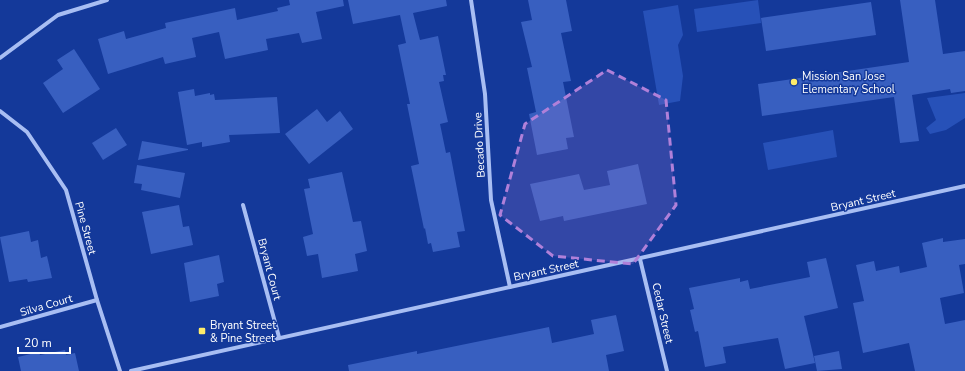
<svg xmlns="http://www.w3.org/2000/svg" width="965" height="371" viewBox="0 0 965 371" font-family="'Nunito Sans',sans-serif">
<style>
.green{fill:#2751b8}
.building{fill:#385fc0}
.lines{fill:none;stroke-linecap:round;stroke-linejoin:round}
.street{stroke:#a8bef3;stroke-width:4}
.marked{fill:#b080d9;fill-opacity:0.2;stroke:#b080d9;stroke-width:3;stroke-dasharray:8 5;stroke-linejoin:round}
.poi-dot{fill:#ffec6a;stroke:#14399a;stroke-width:1.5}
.labels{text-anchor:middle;stroke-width:3;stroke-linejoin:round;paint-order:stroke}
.poi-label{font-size:11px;fill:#fff;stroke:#14399a;text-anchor:start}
.street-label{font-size:11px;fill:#fff;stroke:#14399a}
</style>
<rect width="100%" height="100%" fill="#14399a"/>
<!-- green -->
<g class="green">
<path d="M 758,0 L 761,23 L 697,32 L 694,9 Z"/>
<path d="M 678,5 L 683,35 L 678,45 L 683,76 L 680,101 L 659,105 L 643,11 Z"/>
<path d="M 965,93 L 965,118 L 946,130 L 930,134 L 926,128 L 936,120 L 927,98 Z"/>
<path d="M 833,130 L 837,157 L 768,170 L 763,143 Z"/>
</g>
<!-- building -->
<g class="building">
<path d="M 289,0 L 343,0 L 344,6 L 316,12 L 322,39 L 302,43 L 299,33 L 266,39 L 268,50 L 225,59 L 219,32 L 192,38 L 196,57 L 165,64 L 163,57 L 108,74 L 98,39 L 124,31 L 126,39 L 166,28 L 165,23 L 235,8 L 237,20 L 278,11 L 277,8 L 290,5 Z"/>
<path d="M 348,0 L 446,0 L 447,6 L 413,13 L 420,40 L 438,36 L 446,75 L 443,75 L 444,81 L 439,82 L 448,122 L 440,124 L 446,153 L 450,152 L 465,231 L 457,232 L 460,247 L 433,252 L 431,243 L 428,244 L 425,228 L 424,229 L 411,166 L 419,164 L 407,104 L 410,104 L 398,45 L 406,43 L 400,15 L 353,24 Z"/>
<path d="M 528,0 L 566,0 L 572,31 L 561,33 L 571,81 L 563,82 L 574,137 L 566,138 L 568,149 L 537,155 L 529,114 L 536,112 L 527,68 L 532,67 L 521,22 L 532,20 Z"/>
<path d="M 900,0 L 935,0 L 943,54 L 965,51 L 965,91 L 951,93 L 950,89 L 912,95 L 919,141 L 900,143 L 894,97 L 762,116 L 758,84 L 909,62 Z"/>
<path d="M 871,2 L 876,35 L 766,51 L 761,18 Z"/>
<path d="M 74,49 L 100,89 L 63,113 L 43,83 L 63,69 L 57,60 Z"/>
<path d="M 194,89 L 195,96 L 210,93 L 210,95 L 214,94 L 215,100 L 277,97 L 280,133 L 229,135 L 230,142 L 202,147 L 202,142 L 187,145 L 178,92 Z"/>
<path d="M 317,109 L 327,122 L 340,111 L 353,129 L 309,164 L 285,134 Z"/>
<path d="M 116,128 L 127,145 L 103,160 L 92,143 Z"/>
<path d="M 142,141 L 188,149 L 188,150 L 138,160 Z"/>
<path d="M 638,164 L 647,204 L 564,221 L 563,216 L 540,221 L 530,184 L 579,174 L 584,190 L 610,185 L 607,171 Z"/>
<path d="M 137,165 L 185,173 L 180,198 L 141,190 L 142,184 L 134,183 Z"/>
<path d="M 342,172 L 353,222 L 361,221 L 367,251 L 355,254 L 358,271 L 322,278 L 318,254 L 307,256 L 303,237 L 313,234 L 304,189 L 310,188 L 308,179 Z"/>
<path d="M 179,205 L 183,227 L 189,226 L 193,245 L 151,254 L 142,212 Z"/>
<path d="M 29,231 L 31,242 L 38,240 L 41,258 L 47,256 L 52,278 L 28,282 L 27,279 L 9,282 L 0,237 Z"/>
<path d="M 943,238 L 943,242 L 965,239 L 965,264 L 959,265 L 964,293 L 940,298 L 945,324 L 965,320 L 965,371 L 915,371 L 909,343 L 863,353 L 853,303 L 864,301 L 856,265 L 874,261 L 876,271 L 899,266 L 900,273 L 927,267 L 922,243 Z"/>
<path d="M 219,255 L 224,282 L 217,284 L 219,296 L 190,302 L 184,263 Z"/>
<path d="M 826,258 L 838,308 L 804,316 L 815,363 L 785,369 L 778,338 L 723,347 L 726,363 L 705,367 L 698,331 L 695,332 L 690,310 L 694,309 L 689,288 L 740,278 L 740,282 L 748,280 L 750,289 L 810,277 L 807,262 Z"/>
<path d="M 616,315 L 624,351 L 606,355 L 609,371 L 349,371 L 348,365 L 417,351 L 417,354 L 549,327 L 552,343 L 594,334 L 591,320 Z"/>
<path d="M 65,350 L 66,355 L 75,353 L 79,371 L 21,371 L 18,357 L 39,352 L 40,355 Z"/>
<path d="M 839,351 L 842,369 L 817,371 L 814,356 Z"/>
</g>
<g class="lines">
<!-- street -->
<g class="street">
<path d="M 471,0 L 485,94 L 491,200 L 510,287"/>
<path d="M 0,58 L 58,15 L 107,0"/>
<path d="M 0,111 L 27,132 L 66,190 L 97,300 L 120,371"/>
<path d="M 243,205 L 279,337"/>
<path d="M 640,259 L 667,371"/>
<path d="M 0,327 L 97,300"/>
<path d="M 131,371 L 965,186"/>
</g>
</g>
<!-- marked area -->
<path class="marked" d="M 607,70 L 666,100 L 676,205 L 633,264 L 553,256 L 500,215 L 525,124 Z"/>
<!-- markers -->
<g class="poi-dot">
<circle cx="794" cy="82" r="4"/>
<rect x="198" y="327" width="8" height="8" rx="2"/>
</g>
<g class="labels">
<!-- poi labels -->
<g class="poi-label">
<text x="802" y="80">Mission San Jose<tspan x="802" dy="13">Elementary School</tspan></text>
<text x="210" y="329">Bryant Street<tspan x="210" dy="13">&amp; Pine Street</tspan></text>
</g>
<!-- street labels -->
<g class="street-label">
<text transform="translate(479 145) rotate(-93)" y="4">Becado Drive</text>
<text transform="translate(863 200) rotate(-13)" y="4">Bryant Street</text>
<text transform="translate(86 228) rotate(75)" y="4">Pine Street</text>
<text transform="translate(270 269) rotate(75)" y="4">Bryant Court</text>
<text transform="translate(546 270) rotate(-12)" y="4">Bryant Street</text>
<text transform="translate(46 305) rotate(-16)" y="4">Silva Court</text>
<text transform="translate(663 313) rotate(77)" y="4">Cedar Street</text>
</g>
</g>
<!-- scale -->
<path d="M18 347v6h52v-6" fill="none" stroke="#ffffff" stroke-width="2"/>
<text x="24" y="347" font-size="12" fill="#ffffff" stroke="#14399a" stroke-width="3" paint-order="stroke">20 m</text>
</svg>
